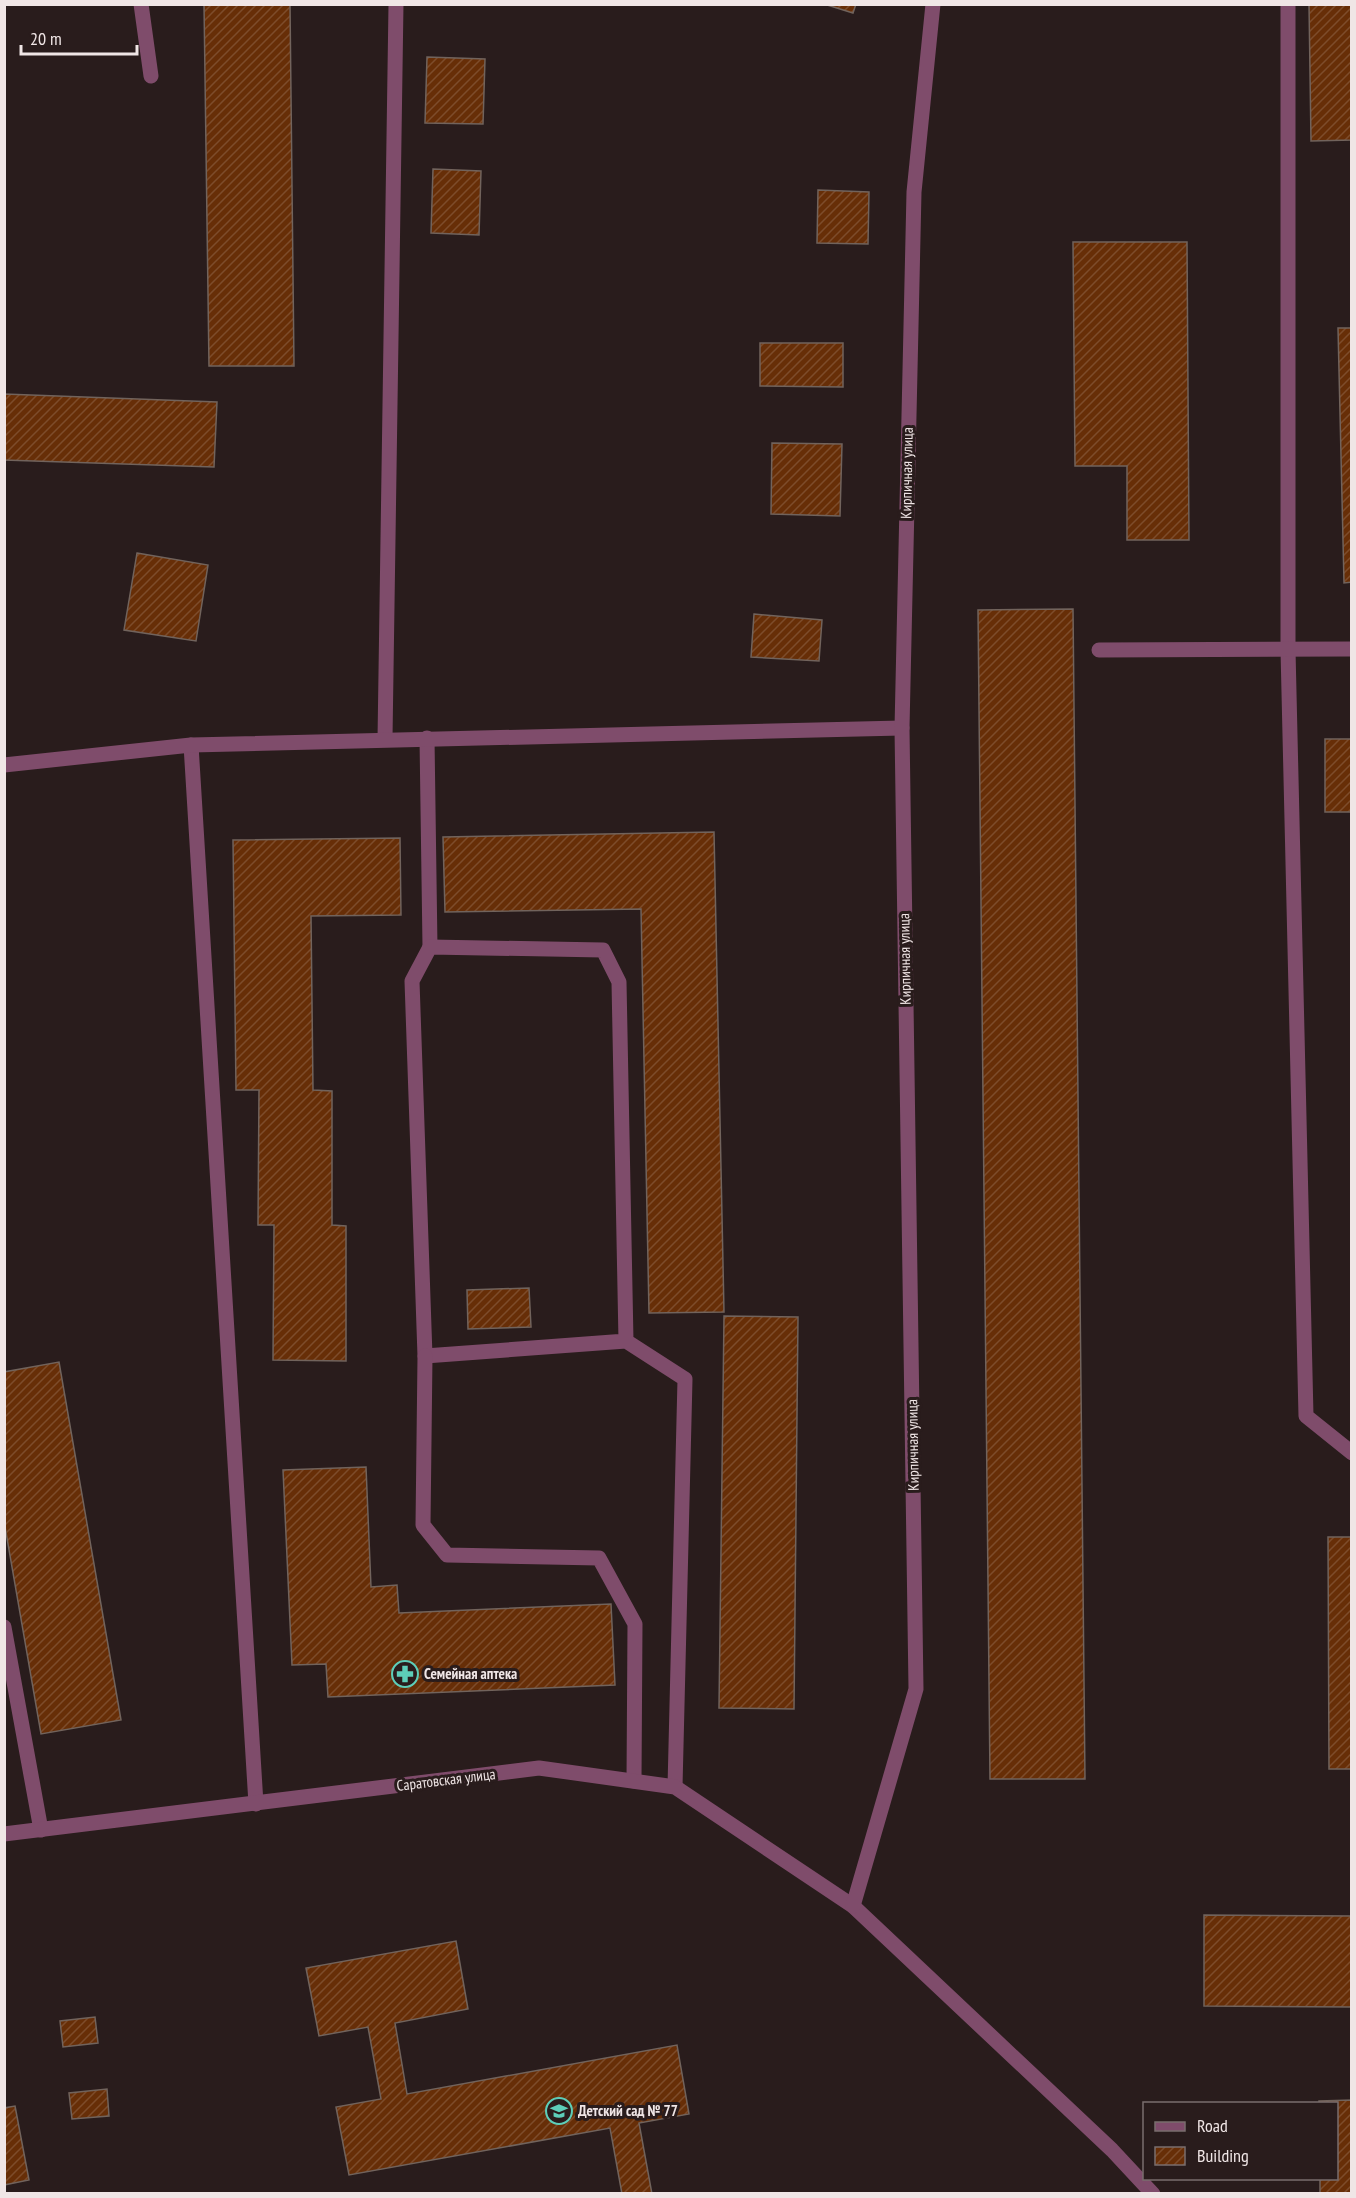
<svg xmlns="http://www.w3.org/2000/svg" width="1356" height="2198" viewBox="0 0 1356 2198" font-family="'PT Sans Narrow',sans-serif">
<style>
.building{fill:url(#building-hatch);stroke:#71635c;stroke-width:1.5}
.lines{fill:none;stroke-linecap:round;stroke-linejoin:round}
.minor{stroke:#7f4c6b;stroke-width:15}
.labels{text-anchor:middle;stroke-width:6;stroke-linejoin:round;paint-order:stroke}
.street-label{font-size:15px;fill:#f0e6e6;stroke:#291c1c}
.poi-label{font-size:15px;font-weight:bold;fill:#f0e6e6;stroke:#291c1c;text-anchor:start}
</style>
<defs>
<pattern id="building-hatch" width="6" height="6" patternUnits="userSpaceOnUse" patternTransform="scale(1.5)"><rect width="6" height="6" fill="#672e07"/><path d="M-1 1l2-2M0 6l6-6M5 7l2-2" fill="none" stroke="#7d4c2b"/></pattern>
</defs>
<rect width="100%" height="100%" fill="#291c1c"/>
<!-- building -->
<g class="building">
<path d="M 204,4 L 290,4 L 294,366 L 209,366 Z"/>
<path d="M 824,4 L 856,4 L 853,13 Z"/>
<path d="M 1309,4 L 1352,4 L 1352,140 L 1311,141 Z"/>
<path d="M 427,57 L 485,59 L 483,124 L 425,123 Z"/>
<path d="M 433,169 L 481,171 L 479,235 L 431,233 Z"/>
<path d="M 818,190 L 869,192 L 868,244 L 817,243 Z"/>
<path d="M 1073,242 L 1187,242 L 1189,540 L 1127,540 L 1127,466 L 1075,466 Z"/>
<path d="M 1338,328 L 1352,328 L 1352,582 L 1344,583 Z"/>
<path d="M 760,343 L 843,343 L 843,387 L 760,386 Z"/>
<path d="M 4,394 L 217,402 L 214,467 L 4,460 Z"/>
<path d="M 772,443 L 842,444 L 840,516 L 771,514 Z"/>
<path d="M 137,553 L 208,565 L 196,641 L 124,630 Z"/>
<path d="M 1073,609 L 1085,1779 L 990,1779 L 978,610 Z"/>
<path d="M 754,614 L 822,620 L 819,661 L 751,657 Z"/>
<rect x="1325" y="739" width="27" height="73"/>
<path d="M 714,832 L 724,1312 L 649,1313 L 641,909 L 445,912 L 443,837 Z"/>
<path d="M 400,838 L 401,915 L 311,916 L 313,1090 L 332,1091 L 332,1225 L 346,1226 L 346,1361 L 273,1360 L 274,1225 L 258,1225 L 259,1090 L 236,1090 L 233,840 Z"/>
<path d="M 529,1288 L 531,1327 L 468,1329 L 467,1290 Z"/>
<path d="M 724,1316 L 798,1317 L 794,1709 L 719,1708 Z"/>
<path d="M 59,1362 L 121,1720 L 41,1734 L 4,1521 L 4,1372 Z"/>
<path d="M 366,1467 L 371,1587 L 397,1585 L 399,1613 L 611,1604 L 615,1685 L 328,1697 L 326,1664 L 292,1665 L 283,1470 Z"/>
<path d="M 1328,1537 L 1352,1537 L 1352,1769 L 1329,1769 Z"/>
<path d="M 1204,1915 L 1352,1916 L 1352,2007 L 1204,2006 Z"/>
<path d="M 456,1941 L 468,2009 L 395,2023 L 407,2094 L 677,2045 L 689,2114 L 639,2123 L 652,2194 L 622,2194 L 610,2128 L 349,2175 L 336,2107 L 381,2099 L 368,2027 L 319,2036 L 306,1968 Z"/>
<path d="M 95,2017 L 98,2043 L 63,2047 L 60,2021 Z"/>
<path d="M 107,2089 L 109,2116 L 72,2119 L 69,2093 Z"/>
<path d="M 1352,2100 L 1352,2194 L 1320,2194 L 1320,2178 L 1336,2178 L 1336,2104 L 1319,2104 L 1319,2101 Z"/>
<path d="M 15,2106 L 29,2180 L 4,2185 L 4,2108 Z"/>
</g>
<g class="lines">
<!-- minor -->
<g class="minor">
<path d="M 141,4 L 151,76"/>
<path d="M 1288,4 L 1288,650 L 1306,1416 L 1352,1453"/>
<path d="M 1099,650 L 1352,649"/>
<path d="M 427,738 L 430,947"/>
<path d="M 385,739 L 396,4"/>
<path d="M 191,745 L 256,1804"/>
<path d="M 4,765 L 191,745 L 902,728"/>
<path d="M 626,1341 L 619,982 L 603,950 L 430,947 L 412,981 L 425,1356 L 626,1341 L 685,1379 L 675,1787"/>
<path d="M 425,1356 L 423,1525 L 447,1555 L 599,1558 L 635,1624 L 634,1781"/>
<path d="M 4,1627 L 41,1830"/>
<path d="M 4,1834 L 539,1768 L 675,1787 L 853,1906 L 1112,2150 L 1153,2194"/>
<path d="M 853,1906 L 916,1689 L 902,728 L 914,192 L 933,4"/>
</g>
</g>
<!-- icons -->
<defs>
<symbol id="pharmacy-ring" viewBox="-11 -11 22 22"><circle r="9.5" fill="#291c1c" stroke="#5dceb9" stroke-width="1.5"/><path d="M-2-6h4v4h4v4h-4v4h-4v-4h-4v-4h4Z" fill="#5dceb9"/></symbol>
<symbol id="school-ring" viewBox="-11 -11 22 22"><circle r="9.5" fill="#291c1c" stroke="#5dceb9" stroke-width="1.5"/><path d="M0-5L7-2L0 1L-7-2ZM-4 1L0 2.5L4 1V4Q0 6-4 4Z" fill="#5dceb9"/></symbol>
</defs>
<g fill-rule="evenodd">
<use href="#pharmacy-ring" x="390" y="1659" width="30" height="30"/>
<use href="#school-ring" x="544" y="2096" width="30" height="30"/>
</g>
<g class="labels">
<!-- street labels -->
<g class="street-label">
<text transform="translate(907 473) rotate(-89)" y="5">Кирпичная улица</text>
<text transform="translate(905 959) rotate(-91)" y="5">Кирпичная улица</text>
<text transform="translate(913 1445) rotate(-91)" y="5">Кирпичная улица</text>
<text transform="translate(446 1780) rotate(-7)" y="5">Саратовская улица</text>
</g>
<!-- poi labels -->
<g class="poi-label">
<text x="424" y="1679">Семейная аптека</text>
<text x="578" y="2116">Детский сад № 77</text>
</g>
</g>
<!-- border -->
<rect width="1356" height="2198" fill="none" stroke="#f0e6e6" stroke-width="12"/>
<!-- legend -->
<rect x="1143" y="2102" width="195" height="78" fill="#291c1c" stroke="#796d6d" stroke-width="1.5"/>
<rect x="1155" y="2122" width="30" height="9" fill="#7f4c6b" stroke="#796d6d" stroke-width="1.5"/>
<text x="1197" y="2132" font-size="18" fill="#f0e6e6">Road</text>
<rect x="1155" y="2147" width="30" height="18" fill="url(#building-hatch)" stroke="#796d6d" stroke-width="1.5"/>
<text x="1197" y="2162" font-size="18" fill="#f0e6e6">Building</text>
<!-- scale -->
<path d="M21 45v9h116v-9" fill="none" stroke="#f0e6e6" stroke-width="3"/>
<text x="30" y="45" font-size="18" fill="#f0e6e6" stroke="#291c1c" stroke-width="4.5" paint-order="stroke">20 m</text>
</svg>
